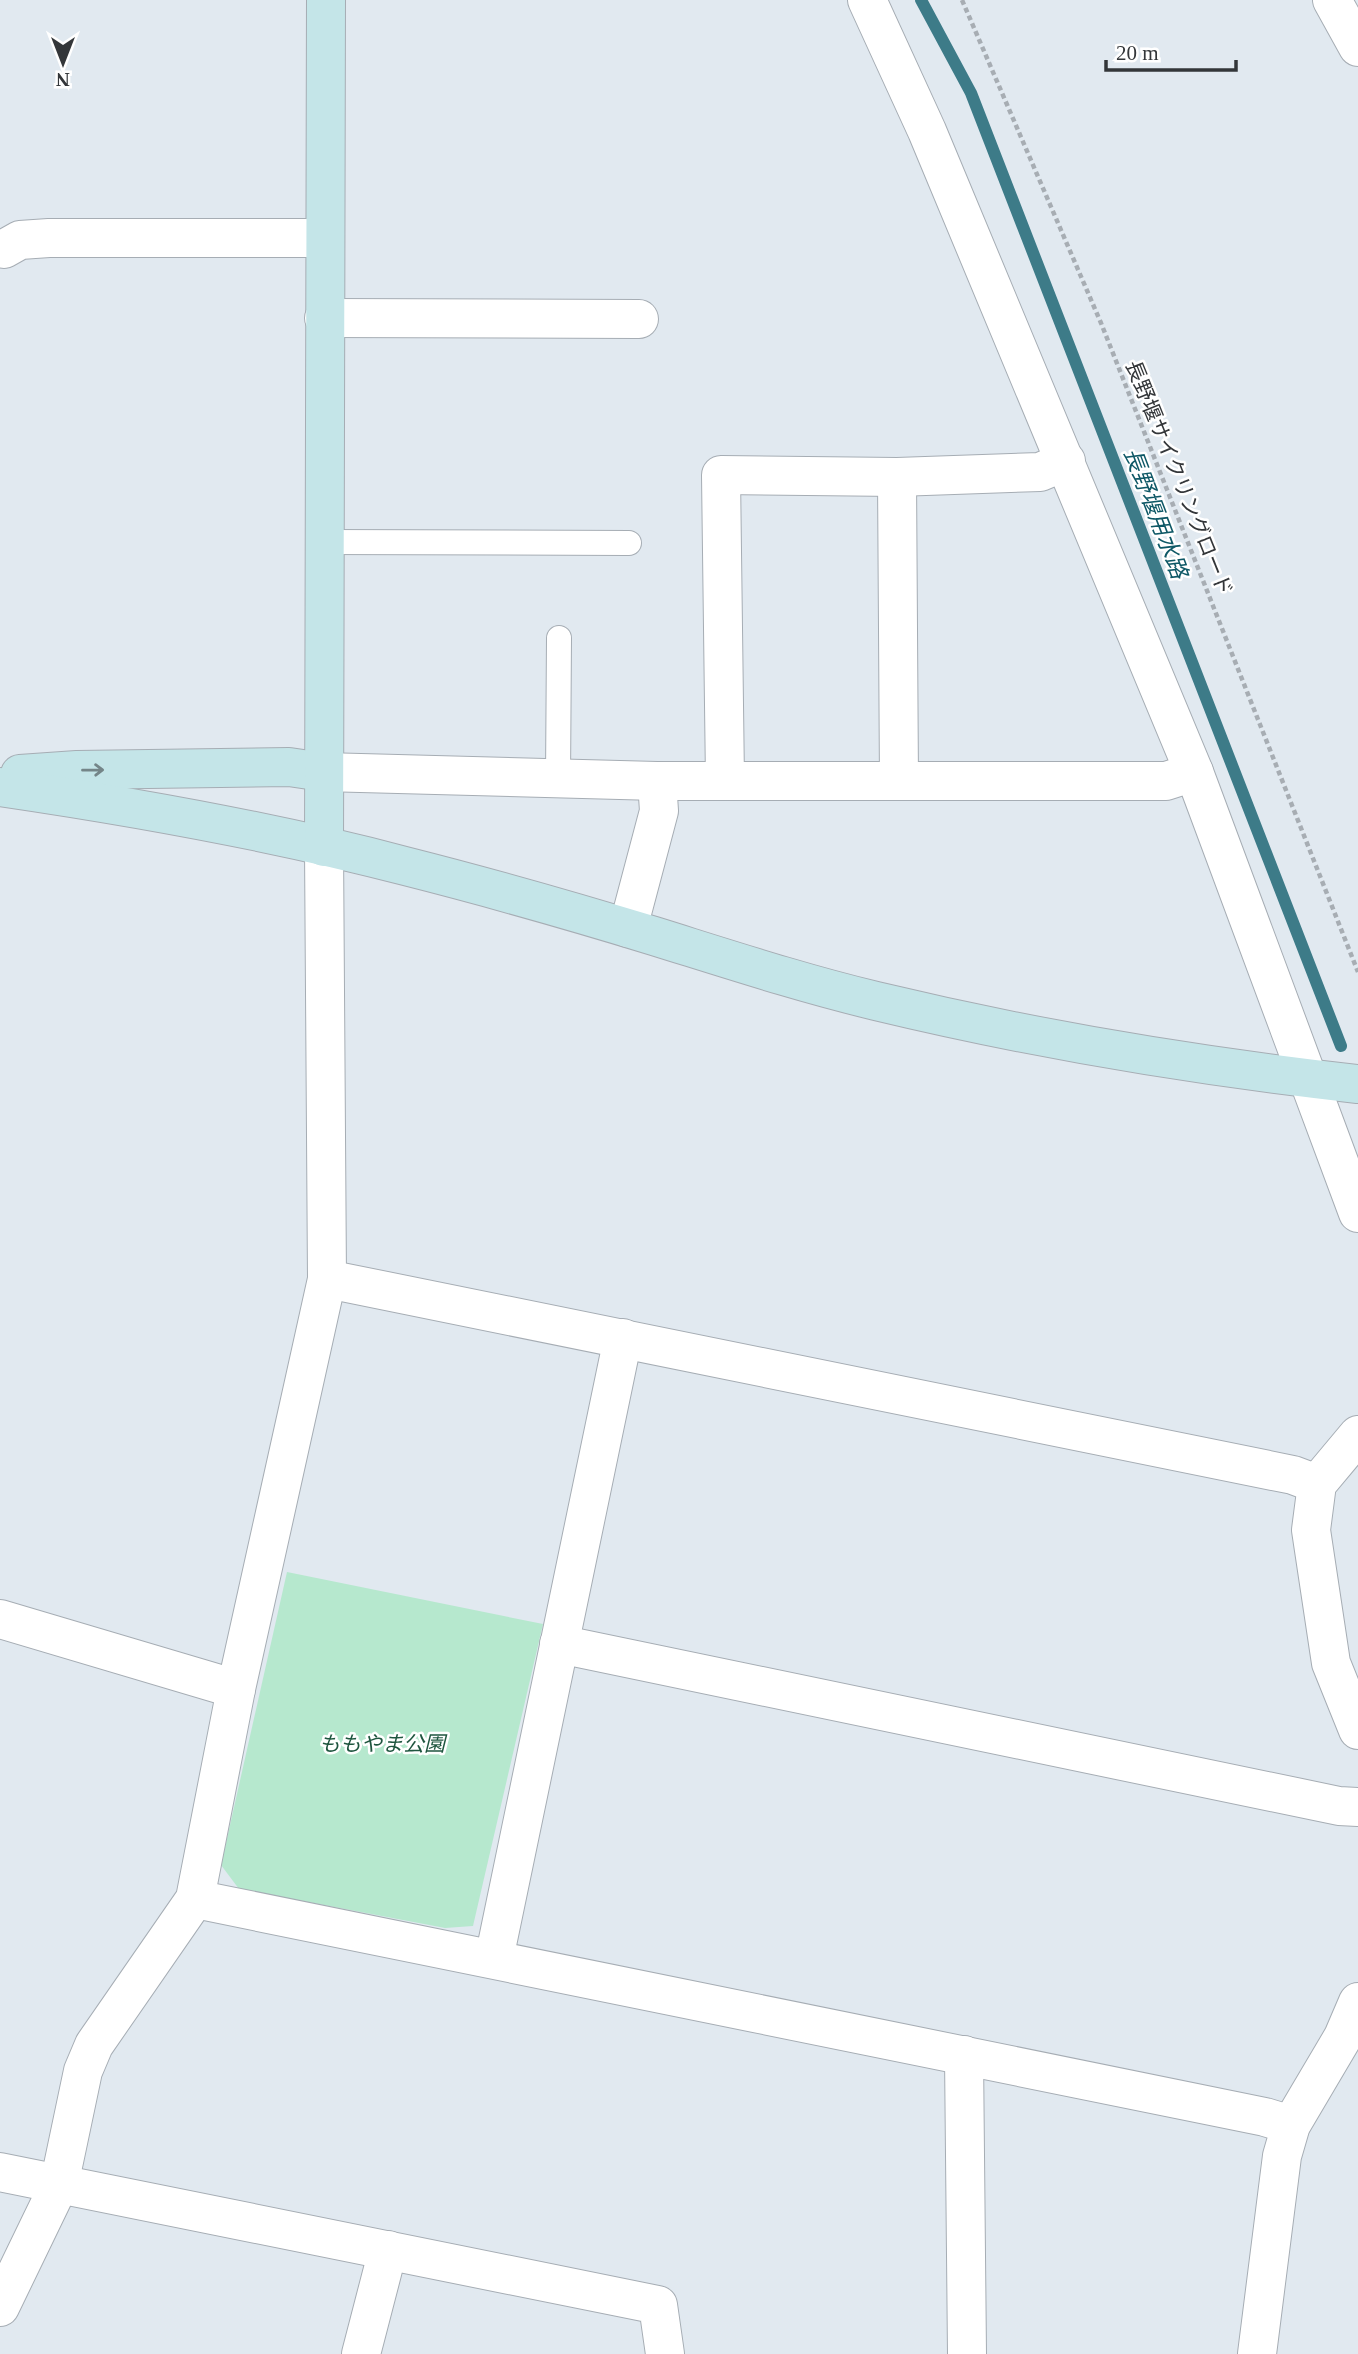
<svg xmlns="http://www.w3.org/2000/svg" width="1358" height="2354" viewBox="0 0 1358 2354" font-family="'Times New Roman','Noto Sans JP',serif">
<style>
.green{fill:#b6e8ce}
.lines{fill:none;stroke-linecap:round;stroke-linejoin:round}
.stream{stroke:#3d7b88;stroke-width:12}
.lane-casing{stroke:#a6adb4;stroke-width:26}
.street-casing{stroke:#a6adb4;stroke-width:40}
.secondary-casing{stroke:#a6adb4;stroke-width:40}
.path{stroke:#a7adb3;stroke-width:4.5;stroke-dasharray:5 3.5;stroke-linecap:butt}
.lane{stroke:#fff;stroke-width:24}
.street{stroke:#fff;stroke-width:38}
.secondary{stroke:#c4e5e8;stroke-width:38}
.oneway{stroke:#748588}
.labels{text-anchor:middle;stroke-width:5;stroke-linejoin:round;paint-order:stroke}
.street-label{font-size:21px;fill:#333639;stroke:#fff}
.park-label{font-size:21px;font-style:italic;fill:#1f563f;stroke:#fff}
.water-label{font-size:23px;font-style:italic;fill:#0e5866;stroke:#fff}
</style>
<rect width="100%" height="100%" fill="#e1e9f0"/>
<!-- green -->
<path class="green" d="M 287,1572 L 543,1624 L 473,1926 L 445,1928 L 239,1889 L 221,1865 Z"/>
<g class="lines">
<!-- stream -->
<path class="stream" d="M 921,0 L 971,93 L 1341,1046"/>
<defs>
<g id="lane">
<path d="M 323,542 L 629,543"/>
<path d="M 558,779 L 559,638"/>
</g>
<g id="street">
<path d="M 867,0 L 927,131 L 1194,772 L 1358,1213"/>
<path d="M 1332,0 L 1358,47"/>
<path d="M 4,249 L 20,240 L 49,238 L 324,238"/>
<path d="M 324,318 L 639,319"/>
<path d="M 897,477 L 899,781"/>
<path d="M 323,772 L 657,781 L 1166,781 L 1194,772"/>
<path d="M 725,781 L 721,475 L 897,477 L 1040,472 L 1066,461"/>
<path d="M 628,928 L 659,811 L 657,781"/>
<path d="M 327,1279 L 1293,1475 L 1317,1484"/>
<path d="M 1358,1435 L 1317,1484 L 1311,1530 L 1331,1663 L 1358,1730"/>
<path d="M 0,1619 L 236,1689"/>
<path d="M 559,1644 L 1339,1806 L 1358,1807"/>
<path d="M 195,1899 L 1265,2117 L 1291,2125"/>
<path d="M 494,1959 L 623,1338"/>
<path d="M 964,2055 L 967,2354"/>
<path d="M 0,2172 L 658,2305 L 665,2354"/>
<path d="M 0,2307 L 59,2185 L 83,2071 L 94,2045 L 195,1899 L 236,1689 L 327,1279 L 324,847"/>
<path d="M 361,2354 L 388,2250"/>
<path d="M 1257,2354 L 1282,2156 L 1291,2125 L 1343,2037 L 1358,2002"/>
</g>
<g id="secondary">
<path d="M 20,774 L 77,770 L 289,767 L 323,772"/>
<path d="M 0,787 C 136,807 272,831 405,866 C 488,887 572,911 654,936 C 728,959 801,983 876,1001 C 1034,1039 1196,1066 1358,1084"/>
<path d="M 324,847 L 326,0"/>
</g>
</defs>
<!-- lane casing -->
<use href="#lane" class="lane-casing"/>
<!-- street casing -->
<use href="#street" class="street-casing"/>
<!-- secondary casing -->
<use href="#secondary" class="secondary-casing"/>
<!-- path -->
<path class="path" d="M 962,0 L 1101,323 L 1358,972"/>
<!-- lane -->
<use href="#lane" class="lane"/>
<!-- street -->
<use href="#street" class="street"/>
<!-- secondary -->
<use href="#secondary" class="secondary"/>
</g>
<!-- one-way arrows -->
<defs><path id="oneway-shaft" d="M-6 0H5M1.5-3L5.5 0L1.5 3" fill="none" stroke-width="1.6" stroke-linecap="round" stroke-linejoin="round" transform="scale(1.75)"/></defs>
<use class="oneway" href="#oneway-shaft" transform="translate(93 770) rotate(-1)"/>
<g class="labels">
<!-- street labels -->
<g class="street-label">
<text transform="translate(1179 478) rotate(68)" y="7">長野堰サイクリングロード</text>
</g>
<!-- park labels -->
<g class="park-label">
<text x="382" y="1751">ももやま公園</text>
</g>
<!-- water labels -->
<g class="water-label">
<text transform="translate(1156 513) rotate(69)" y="8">長野堰用水路</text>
</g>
</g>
<!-- north arrow -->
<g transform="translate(63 63) rotate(180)" stroke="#ffffff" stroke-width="5" paint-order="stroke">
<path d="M0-5L12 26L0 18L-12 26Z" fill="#333639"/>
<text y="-10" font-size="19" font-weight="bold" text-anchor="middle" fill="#333639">N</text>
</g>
<!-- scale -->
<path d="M1106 60v10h130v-10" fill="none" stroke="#333639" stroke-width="3.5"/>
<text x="1116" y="60" font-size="21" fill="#333639" stroke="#ffffff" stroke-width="5" paint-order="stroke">20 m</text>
</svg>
